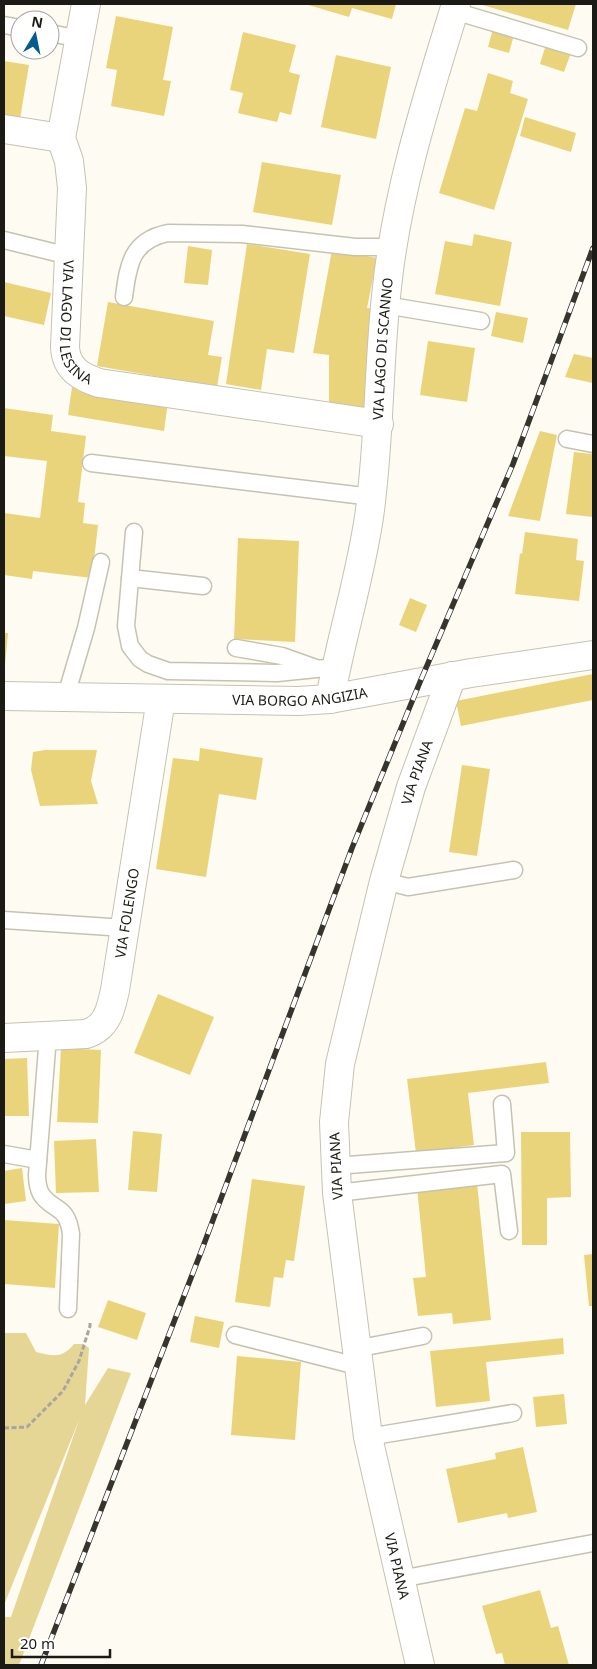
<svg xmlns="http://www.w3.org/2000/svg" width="597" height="1669" viewBox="0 0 597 1669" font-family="'Noto Sans',sans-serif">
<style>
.grass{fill:#e6d696}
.building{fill:#ead47b}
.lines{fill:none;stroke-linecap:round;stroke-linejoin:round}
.lane-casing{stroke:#c6c2b2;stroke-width:19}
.street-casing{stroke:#c6c2b2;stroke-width:30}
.path{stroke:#a8a69e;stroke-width:3;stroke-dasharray:5 2.5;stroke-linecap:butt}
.lane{stroke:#fff;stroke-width:16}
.street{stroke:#fff;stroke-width:28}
.rail-casing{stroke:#35342d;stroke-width:5.5}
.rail{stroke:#fff;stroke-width:4;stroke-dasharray:11;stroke-linecap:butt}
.labels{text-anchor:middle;stroke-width:5;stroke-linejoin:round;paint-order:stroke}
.street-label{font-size:14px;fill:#1b1a14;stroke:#fff}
</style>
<rect width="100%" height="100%" fill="#fefcf2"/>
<!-- grass -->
<path class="grass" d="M 4,1333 L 26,1333 L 36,1352 C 53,1356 62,1359 74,1344 L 83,1344 L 89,1348 L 85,1405 L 108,1368 L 131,1373 L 19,1665 L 4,1665 L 4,1617 L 11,1617 L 79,1420 L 4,1605 Z"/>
<!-- building -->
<g class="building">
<path d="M 305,4 L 396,4 L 392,19 L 352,8 L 349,17 Z"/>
<path d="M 479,4 L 576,4 L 568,30 Z"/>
<path d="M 116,16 L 173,27 L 163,80 L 171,81 L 164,116 L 111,106 L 117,70 L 106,68 Z"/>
<path d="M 494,25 L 515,31 L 509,53 L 488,47 Z"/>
<path d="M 243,32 L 296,45 L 289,72 L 300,75 L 291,115 L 280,112 L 277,122 L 238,113 L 243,93 L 230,90 Z"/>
<path d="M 547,41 L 572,50 L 564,72 L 540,64 Z"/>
<path d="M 336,55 L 391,67 L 376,139 L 321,127 Z"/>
<path d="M 4,61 L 29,65 L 20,119 L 4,117 Z"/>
<path d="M 488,73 L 513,81 L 510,93 L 528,99 L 494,210 L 439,193 L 465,108 L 477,111 Z"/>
<path d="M 525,117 L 576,133 L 571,152 L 520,136 Z"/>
<path d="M 262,162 L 341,175 L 332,225 L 253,212 Z"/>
<path d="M 474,234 L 512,242 L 500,306 L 435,294 L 445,241 L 472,246 Z"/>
<path d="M 247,244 L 310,254 L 294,353 L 267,349 L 261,390 L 226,384 Z"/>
<path d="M 188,246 L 212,250 L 208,285 L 184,283 Z"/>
<path d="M 332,250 L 377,258 L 367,308 L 374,309 L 366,409 L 329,406 L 329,355 L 313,353 Z"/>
<path d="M 4,282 L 51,293 L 44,325 L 4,316 Z"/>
<path d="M 108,302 L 214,321 L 208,355 L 222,357 L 217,387 L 97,366 Z"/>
<path d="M 496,312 L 528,318 L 523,343 L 491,336 Z"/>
<path d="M 428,341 L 475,348 L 467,402 L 420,395 Z"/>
<path d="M 574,354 L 593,358 L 593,383 L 565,377 Z"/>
<path d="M 72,387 L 168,402 L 164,431 L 68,415 Z"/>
<path d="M 4,408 L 53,415 L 51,431 L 86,436 L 78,502 L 85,503 L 83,523 L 98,525 L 92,578 L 33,571 L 32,579 L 4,575 L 4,513 L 40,518 L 47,461 L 4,456 Z"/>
<path d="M 540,431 L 557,435 L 540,521 L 508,516 Z"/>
<path d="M 574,452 L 593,454 L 593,517 L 566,514 Z"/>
<path d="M 525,532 L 578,539 L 576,560 L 584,561 L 579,601 L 515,594 L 520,553 L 522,554 Z"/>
<path d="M 238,538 L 299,541 L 295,642 L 234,639 Z"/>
<path d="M 410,598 L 427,605 L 416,632 L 399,625 Z"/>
<path d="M 4,633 L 8,633 L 5,665 L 4,665 Z"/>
<path d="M 593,674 L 593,700 L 461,726 L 456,701 Z"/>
<path d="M 200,748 L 263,758 L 256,800 L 219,794 L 206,877 L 156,869 L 173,758 L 199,761 Z"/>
<path d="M 45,750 L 97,750 L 91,781 L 98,804 L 40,806 L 31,770 L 33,752 Z"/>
<path d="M 462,765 L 490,769 L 477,856 L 449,852 Z"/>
<path d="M 158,994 L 214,1017 L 190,1075 L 134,1053 Z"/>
<path d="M 61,1048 L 101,1050 L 98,1123 L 57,1122 Z"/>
<path d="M 27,1058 L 29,1116 L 4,1116 L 4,1059 Z"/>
<path d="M 546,1062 L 549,1083 L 468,1093 L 474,1145 L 416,1153 L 407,1079 Z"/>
<path d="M 133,1131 L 162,1134 L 157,1192 L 128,1190 Z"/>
<path d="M 521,1132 L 570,1132 L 571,1197 L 547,1198 L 547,1245 L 522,1245 Z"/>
<path d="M 96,1139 L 99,1192 L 56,1193 L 54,1141 Z"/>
<path d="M 22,1168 L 26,1201 L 4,1204 L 4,1171 Z"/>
<path d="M 252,1179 L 305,1186 L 294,1261 L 286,1260 L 283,1278 L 274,1277 L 270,1307 L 235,1302 Z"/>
<path d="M 477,1183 L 491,1320 L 453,1324 L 452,1313 L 418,1316 L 413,1278 L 426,1277 L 417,1188 Z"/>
<path d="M 4,1220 L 59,1224 L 55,1288 L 4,1284 Z"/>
<path d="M 593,1254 L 593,1306 L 589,1306 L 584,1255 Z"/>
<path d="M 108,1300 L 146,1313 L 137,1340 L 98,1327 Z"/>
<path d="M 195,1316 L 224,1322 L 219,1348 L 190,1342 Z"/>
<path d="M 563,1338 L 564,1354 L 486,1362 L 490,1401 L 436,1407 L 430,1351 Z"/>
<path d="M 237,1356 L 301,1362 L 295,1440 L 231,1435 Z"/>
<path d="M 564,1394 L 567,1424 L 536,1427 L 533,1397 Z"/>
<path d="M 523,1447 L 537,1512 L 508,1518 L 507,1513 L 458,1523 L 446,1469 L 496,1459 L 495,1453 Z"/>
<path d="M 540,1590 L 551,1628 L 558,1626 L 569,1665 L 505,1665 L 502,1653 L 496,1654 L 482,1606 Z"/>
</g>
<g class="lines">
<defs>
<g id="lane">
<path d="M 454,11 L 578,48"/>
<path d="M 4,25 L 20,28"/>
<path d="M 50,33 L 80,39"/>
<path d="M 4,240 L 69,256"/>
<path d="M 124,297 C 128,264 132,240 168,233 L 242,234 L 355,247 L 393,247"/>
<path d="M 385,305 L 481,321"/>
<path d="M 567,439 L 593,444"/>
<path d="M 91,463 L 372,497"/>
<path d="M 134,532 L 126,626 L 130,646 L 140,659 L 148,664 L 168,671 L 277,673 L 336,667"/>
<path d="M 130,578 L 203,586"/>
<path d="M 236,648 L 282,656 L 316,668"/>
<path d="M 65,699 L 86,628 L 101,562"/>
<path d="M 384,881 L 408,887 L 514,870"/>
<path d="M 4,920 L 125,928"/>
<path d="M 48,1036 L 37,1175 C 37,1181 38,1188 41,1194 C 53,1212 67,1204 71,1234 L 68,1309"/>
<path d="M 4,1154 L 38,1160"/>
<path d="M 335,1166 L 506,1153 L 502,1104"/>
<path d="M 337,1193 L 502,1174 L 509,1231"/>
<path d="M 235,1335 L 357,1366"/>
<path d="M 355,1349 L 423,1336"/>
<path d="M 368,1437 L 513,1413"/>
<path d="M 400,1579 L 593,1543"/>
</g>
<g id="street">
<path id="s1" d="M 86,4 L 61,138 L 69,161 L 72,188 L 65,347 C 66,369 81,377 99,383 L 379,424"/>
<path d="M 4,129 L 61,138"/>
<path id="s2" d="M 4,696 L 298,701 L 330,699 L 471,673 L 593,655"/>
<path id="s3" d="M 330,699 C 341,638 360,578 369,517 C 380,441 378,364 387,287 C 397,191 428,95 456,4"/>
<path id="s4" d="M 4,1038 L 86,1034 C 107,1028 111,1009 115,990 L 161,699"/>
<path id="s5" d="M 420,1665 L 368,1437 L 337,1193 L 334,1122 L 340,1064 L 384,881 L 411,787 L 452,676"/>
</g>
</defs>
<!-- lane casing -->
<use href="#lane" class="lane-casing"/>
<!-- street casing -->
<use href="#street" class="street-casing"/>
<!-- path -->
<path class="path" d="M 4,1428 L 27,1427 L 63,1391 L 79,1361 L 90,1326 L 90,1322"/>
<!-- lane -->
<use href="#lane" class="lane"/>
<!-- street -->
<use href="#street" class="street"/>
<defs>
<path id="rail" d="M 41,1665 L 201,1252 L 352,848 L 420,682 L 513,464 L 593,248"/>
</defs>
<!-- rail casing -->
<use href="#rail" class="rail-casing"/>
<!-- rail -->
<use href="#rail" class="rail"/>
</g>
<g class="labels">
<!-- street labels -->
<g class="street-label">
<text dy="5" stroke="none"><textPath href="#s1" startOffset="326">VIA LAGO DI LESINA</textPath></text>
<text dy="5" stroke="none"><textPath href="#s3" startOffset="355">VIA LAGO DI SCANNO</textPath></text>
<text dy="5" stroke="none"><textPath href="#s2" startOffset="296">VIA BORGO ANGIZIA</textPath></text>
<text dy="5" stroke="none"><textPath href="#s5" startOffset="911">VIA PIANA</textPath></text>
<text dy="5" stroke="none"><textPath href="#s4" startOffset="216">VIA FOLENGO</textPath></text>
<text transform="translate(336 1166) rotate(-93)" y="5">VIA PIANA</text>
<text transform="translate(397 1566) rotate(77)" y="5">VIA PIANA</text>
</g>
</g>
<!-- border -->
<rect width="597" height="1669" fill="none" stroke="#1b1a14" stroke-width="10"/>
<!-- north arrow -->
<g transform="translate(35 35) rotate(10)"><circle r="24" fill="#ffffff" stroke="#a4a3a1"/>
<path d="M0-4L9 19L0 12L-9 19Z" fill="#055b8d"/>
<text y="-8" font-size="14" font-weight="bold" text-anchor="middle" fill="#1b1a14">N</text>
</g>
<!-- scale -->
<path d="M12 1649v8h98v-8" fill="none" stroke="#1b1a14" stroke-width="2.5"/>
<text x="20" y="1649" font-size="15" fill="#1b1a14" stroke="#ffffff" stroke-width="4" paint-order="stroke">20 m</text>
</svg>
